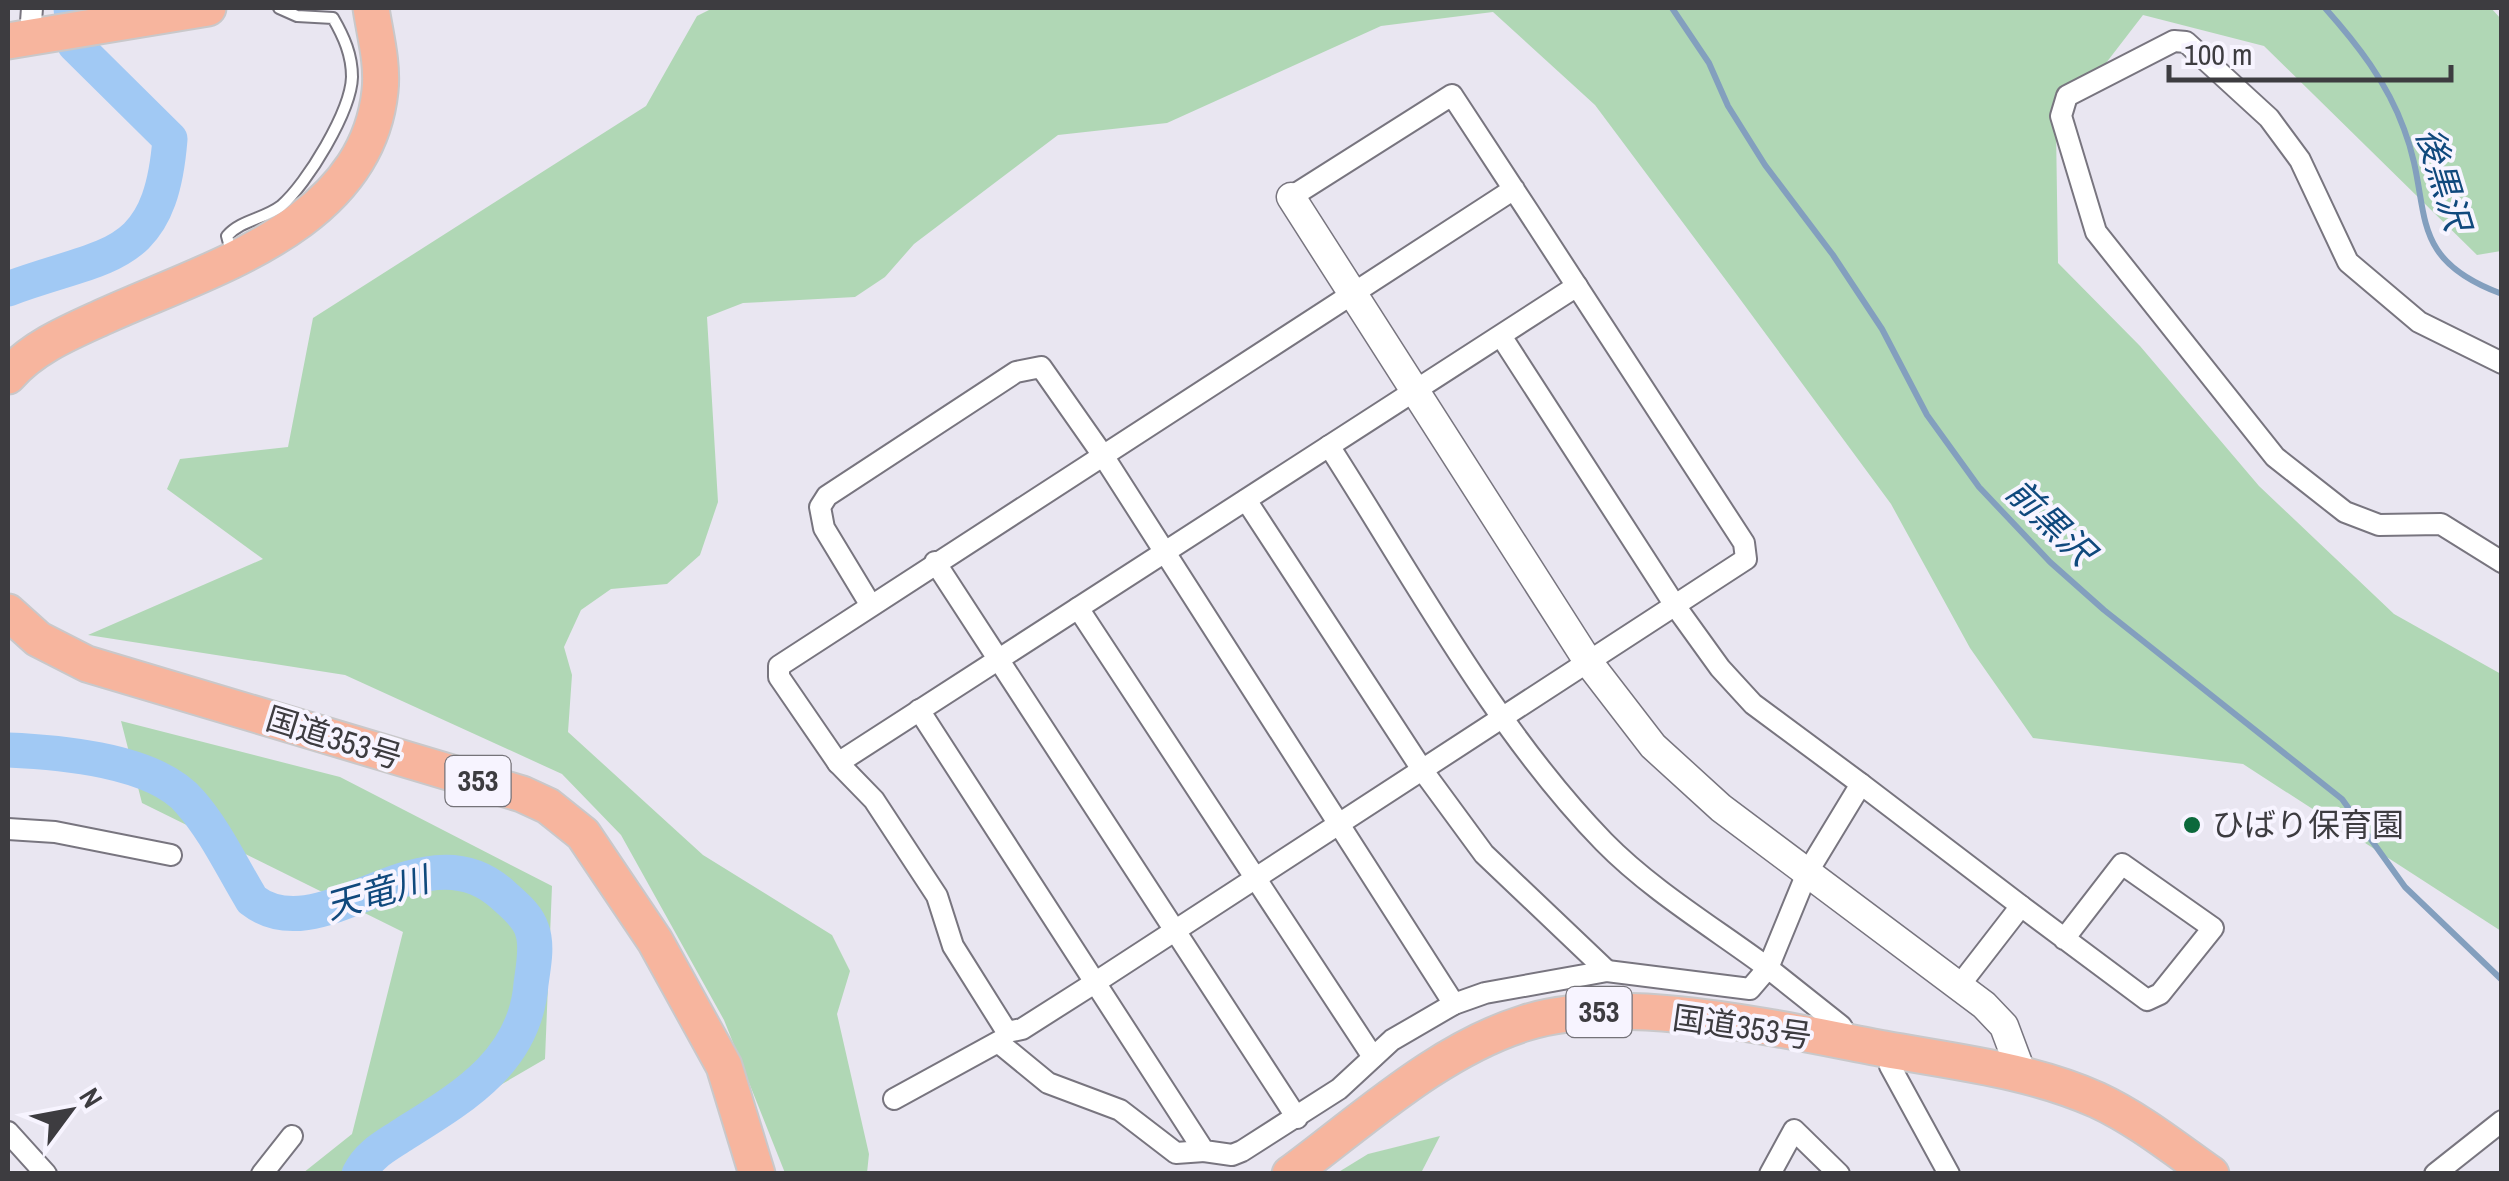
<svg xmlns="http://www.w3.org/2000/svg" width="2509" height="1181" viewBox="0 0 2509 1181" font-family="'Archivo Narrow','Noto Sans JP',sans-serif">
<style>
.green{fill:#b0d7b5}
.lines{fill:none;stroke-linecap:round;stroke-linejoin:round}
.stream{stroke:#839fbe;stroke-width:6}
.river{stroke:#a1c9f4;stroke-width:35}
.lane-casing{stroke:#78757f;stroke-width:14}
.street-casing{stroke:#78757f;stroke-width:24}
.secondary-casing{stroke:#78757f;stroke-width:31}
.highway-casing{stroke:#c9c8ca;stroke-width:39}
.lane{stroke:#fff;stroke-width:10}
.street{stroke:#fff;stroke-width:20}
.secondary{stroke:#fff;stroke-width:28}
.highway{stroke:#f7b59e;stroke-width:35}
.poi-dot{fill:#0c693c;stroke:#f7f4ff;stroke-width:4}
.labels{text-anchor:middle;stroke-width:8;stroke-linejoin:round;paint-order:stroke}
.shield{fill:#f7f4ff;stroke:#757379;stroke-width:2.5}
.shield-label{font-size:30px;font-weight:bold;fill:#3d3c40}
.street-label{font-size:32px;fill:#3d3c40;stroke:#f7f4ff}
.poi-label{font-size:32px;fill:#3d3c40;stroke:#f7f4ff;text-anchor:start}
.water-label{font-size:35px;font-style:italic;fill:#10497d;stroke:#f7f4ff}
</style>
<rect width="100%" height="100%" fill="#e9e6f1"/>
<!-- green -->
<g class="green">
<path d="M 713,8 L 2491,8 L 2501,19 L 2501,251 L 2477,255 L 2264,46 L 2143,15 L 2056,128 L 2058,263 L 2140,346 L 2259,486 L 2394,614 L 2501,674 L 2501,931 L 2243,764 L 2033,738 L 1970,648 L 1891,504 L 1737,295 L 1595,105 L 1493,12 L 1381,26 L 1167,123 L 1058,135 L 914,244 L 885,277 L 855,297 L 743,303 L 707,317 L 718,502 L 700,555 L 667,584 L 611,589 L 581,610 L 564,647 L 572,675 L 568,732 L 703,855 L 832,935 L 850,971 L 837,1014 L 869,1154 L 867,1173 L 785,1173 L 724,1020 L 621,835 L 562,774 L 345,675 L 88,635 L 263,559 L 167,489 L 180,459 L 288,447 L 313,318 L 646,106 L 697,16 Z"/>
<path d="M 121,721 L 340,777 L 552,886 L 545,1059 L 413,1136 L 368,1173 L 303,1173 L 352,1134 L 403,932 L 142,803 Z"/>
<path d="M 1440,1136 L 1421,1173 L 1337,1173 L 1368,1154 Z"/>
</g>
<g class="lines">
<!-- stream -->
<g class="stream">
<path d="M 1672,8 L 1709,63 L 1728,106 L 1765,165 L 1833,255 L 1882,329 L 1927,415 L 1979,487 L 2050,562 L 2104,610 L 2342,799 L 2405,887 L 2502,980"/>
<path d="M 2325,8 C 2357,44 2387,82 2404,129 C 2434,207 2402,257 2502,294"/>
</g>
<!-- river -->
<g class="river">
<path d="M 8,289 C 107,252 160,264 170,139 L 75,45 L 71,8"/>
<path d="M 8,750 C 58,752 155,760 190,802 C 215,830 233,869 252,900 C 323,955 423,821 503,895 C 514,905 528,916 532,930 C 538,946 533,968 531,984 C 525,1061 463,1097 404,1134 C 386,1146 369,1154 359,1174"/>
</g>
<defs>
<path id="lane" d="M 231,251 L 227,236 C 241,220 264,219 281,206 C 307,184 351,111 352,77 C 352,55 344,37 333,18 L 297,16 L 279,8"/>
<g id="street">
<path d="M 21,44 L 30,36 L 32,8"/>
<path d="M 1291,197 L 1452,95 C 1550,244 1647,394 1744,543 L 1746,559 L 1096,982 L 1022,1029 L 1007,1032 L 953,946 L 937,896 L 874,800 L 838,763 L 779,677 L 779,666 L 1514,189"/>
<path d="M 2502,363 L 2419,322 L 2348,262 L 2300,160 L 2269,118 L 2186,42 L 2174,41 L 2067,96 L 2061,116 L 2096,232 L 2275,457 L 2345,512 L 2379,525 L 2441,524 L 2502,562"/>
<path d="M 1329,446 C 1414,578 1495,730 1604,842 C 1651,890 1714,928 1768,968 L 1807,873 L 1861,784 L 1753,704 L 1720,668 L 1676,607 L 1501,336"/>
<path d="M 1246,500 L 1423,771 L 1484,854 L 1607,971"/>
<path d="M 935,562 L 1297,1118"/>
<path d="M 870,604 L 824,528 L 820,507 L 827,496 L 1016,372 L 1041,367 L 1102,454 L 1454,1004"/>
<path d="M 1078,608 L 1373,1057"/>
<path d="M 919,710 L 1204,1151 L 1232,1155 L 1242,1151 L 1339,1089 L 1392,1040 L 1454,1004 L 1485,993 L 1607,971 L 1750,989 L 1768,968 L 1841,1026 L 1850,1041"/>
<path d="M 838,763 L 1577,286"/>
<path d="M 1861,784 L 2021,906 L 1959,986"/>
<path d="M 8,829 L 55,832 L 171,855"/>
<path d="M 2021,906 L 2147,1000 L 2160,994 L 2213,928 L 2122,864 L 2064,939"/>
<path d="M 1887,1049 L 1890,1066 L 1949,1174"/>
<path d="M 894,1099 L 998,1042 L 1048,1083 L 1120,1110 L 1176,1153 L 1204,1151"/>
<path d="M 8,1132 L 46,1174"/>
<path d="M 262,1174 L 292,1136"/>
<path d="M 1770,1174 L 1794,1130 L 1839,1174"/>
<path d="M 2435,1174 L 2502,1121"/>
</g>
<path id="secondary" d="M 1291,197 L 1589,663 L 1653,746 L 1721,808 L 1984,1005 L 2004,1026 L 2022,1074"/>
<g id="highway">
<path d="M 8,41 L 208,8"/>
<path d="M 8,376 C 33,347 70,332 105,316 C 210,268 366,226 380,91 C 383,63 375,35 371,8"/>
<path d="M 8,612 L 38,639 L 87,664 L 522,794 L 548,806 L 583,834 L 655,941 L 724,1066 L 757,1174"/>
<path d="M 1290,1174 C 1362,1121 1438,1050 1525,1023 C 1623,992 1782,1030 1884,1049 C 1955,1062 2030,1070 2097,1100 C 2138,1119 2174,1148 2211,1174"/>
</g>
</defs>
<!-- lane casing -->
<use href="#lane" class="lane-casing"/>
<!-- street casing -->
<use href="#street" class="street-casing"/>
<!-- secondary casing -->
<use href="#secondary" class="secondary-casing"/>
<!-- highway casing -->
<use href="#highway" class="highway-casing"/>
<!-- lane -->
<use href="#lane" class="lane"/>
<!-- street -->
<use href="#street" class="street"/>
<!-- secondary -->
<use href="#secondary" class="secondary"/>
<!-- highway -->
<use href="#highway" class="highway"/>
</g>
<!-- markers -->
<circle class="poi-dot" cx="2192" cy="825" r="10"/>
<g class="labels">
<!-- shield labels -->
<g class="shield">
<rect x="445.5" y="756" width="65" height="50" rx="8"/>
<rect x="1566.5" y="987" width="65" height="50" rx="8"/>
</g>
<g class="shield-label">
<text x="478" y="791">353</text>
<text x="1599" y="1022">353</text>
</g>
<!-- street labels -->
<g class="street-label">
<text transform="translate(334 738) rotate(17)" y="11">国道353号</text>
<text transform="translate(1742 1027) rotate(8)" y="11">国道353号</text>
</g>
<!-- poi labels -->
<g class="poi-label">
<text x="2212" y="836">ひばり保育園</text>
</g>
<!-- water labels -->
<g class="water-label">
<text transform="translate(2443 179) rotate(73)" y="12">後黒沢</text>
<text transform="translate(2050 522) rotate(44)" y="12">前黒沢</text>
<text transform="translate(377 893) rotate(-16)" y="12">天竜川</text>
</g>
</g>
<!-- border -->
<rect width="2509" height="1181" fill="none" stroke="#3d3c40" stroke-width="20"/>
<!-- north arrow -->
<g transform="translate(70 1111) rotate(58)" stroke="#f7f4ff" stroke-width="8" paint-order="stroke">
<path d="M0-8L18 38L0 25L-18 38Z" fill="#3d3c40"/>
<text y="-15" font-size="28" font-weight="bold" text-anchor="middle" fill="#3d3c40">N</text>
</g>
<!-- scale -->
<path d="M2169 65v15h282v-15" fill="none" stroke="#3d3c40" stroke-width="5"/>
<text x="2184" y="65" font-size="30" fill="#3d3c40" stroke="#f7f4ff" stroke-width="8" paint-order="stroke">100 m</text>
</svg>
